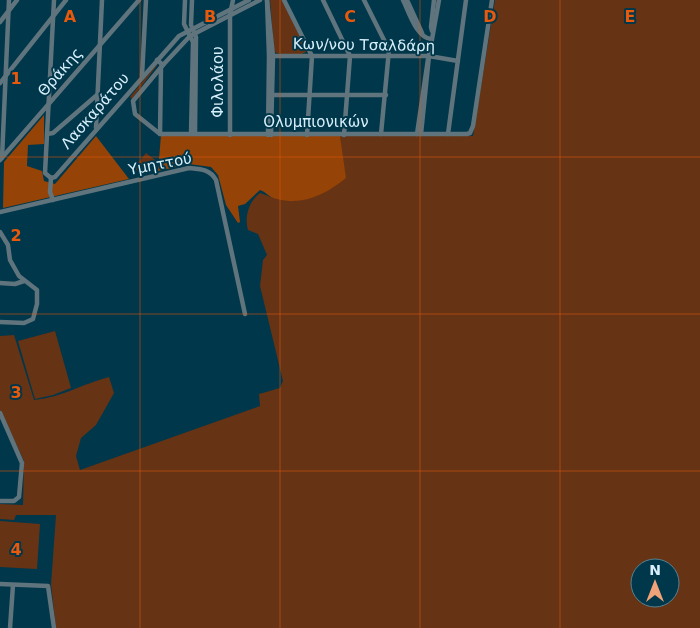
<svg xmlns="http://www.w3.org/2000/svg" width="700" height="628" viewBox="0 0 700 628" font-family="'DejaVu Sans',sans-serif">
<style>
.green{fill:#663315;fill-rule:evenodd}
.forest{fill:#954306}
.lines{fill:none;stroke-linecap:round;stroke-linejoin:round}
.minor{stroke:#60747d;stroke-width:4.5}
.grid{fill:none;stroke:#e8590c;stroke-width:1;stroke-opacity:0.55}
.labels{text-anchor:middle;stroke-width:4;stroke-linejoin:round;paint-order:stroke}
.street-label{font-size:15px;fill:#d8f0fc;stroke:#01374a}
.grid-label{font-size:16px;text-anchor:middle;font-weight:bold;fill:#e8590c;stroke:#01374a;stroke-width:4;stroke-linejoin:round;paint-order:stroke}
</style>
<rect width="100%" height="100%" fill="#01374a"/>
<!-- green -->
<g class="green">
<path d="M 270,0 L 282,0 L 307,51 C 300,57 285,55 276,53 L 274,50 Z"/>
<path d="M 495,0 L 700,0 L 700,628 L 56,628 L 51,585 L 56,515 L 16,515 L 14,520 L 0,519 L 0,504 L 23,505 L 24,461 L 0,410 L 0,336 L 14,335 L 34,400 C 63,397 82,384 109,377 L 114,393 L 96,425 L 81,438 L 76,456 L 80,470 L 260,406 L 259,394 L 280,388 L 283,381 L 260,286 L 263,260 L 267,255 L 258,234 L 248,230 C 244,217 249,201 260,193 L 277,199 L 341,151 L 340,136 L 473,136 ZM 640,568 L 670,568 L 670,598 L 640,598 Z"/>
<path d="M 158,64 L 132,99 L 130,97 L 155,66 Z"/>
<path d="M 146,153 L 155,160 L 142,175 L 134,168 Z"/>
<path d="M 55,331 L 71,388 L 53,395 L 35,399 L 18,341 Z"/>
<path d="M 0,521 L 40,524 L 37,569 L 0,567 Z"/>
</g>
<!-- forest -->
<g class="forest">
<path d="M 44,115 L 44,144 L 28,145 L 27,166 L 42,171 L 44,181 L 55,184 L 96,136 L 129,179 L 3,208 L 4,162 Z"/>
<path d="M 161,135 L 340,136 L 346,178 C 326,194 304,206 277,199 C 270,198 266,192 260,190 L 245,204 L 238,206 L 240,222 L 238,223 L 226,205 L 218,175 L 211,167 L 189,164 L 158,171 Z"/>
</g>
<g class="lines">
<!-- minor -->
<g class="minor">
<path d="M 185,0 L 184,24 L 193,42 L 191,134"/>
<path d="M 192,0 L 191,25 L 196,37 L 195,134"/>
<path d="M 267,0 L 273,56 L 271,135"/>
<path d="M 267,0 L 269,56 L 268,135"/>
<path d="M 284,0 L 312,56 L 307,135"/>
<path d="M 323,0 L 350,56 L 344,135"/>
<path d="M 364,0 L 389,50 L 381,134"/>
<path d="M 403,0 C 409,12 416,37 431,39"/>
<path d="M 407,0 L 422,33"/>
<path d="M 0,22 L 17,0"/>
<path d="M 432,31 L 431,27 L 434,0"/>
<path d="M 269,56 L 429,56 L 458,61"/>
<path d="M 157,60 L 163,65 L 190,36 L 260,0"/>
<path d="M 163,65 L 133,101 L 135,114 L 160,134 L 467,134 L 470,133 L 473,126 L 492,0"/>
<path d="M 142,76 L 146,0"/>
<path d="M 0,83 L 66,0"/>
<path d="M 270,95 L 386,95"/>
<path d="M 96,128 L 102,0"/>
<path d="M 47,134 L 53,133 L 97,95"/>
<path d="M 160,134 L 161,67"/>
<path d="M 417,134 L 428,59"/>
<path d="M 421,134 L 429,56 L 439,0"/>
<path d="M 448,134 L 466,0"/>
<path d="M 230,135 L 230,15 L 233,0"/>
<path d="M 2,158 L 9,0"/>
<path d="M 0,160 L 139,0"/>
<path d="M 51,178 L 55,177 L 179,36 L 249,0"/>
<path d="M 51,178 L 45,173 L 54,0"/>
<path d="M 51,178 L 50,192 L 53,200"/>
<path d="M 0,212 L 189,168 C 200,169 210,169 216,180 L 245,314"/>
<path d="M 0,232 L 8,245 L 10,260 L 19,276 L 37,290 L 37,304 L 33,319 L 24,323 L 0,322"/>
<path d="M 0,283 L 15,284 L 24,281"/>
<path d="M 0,413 L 22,463 L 19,497 L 14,501 L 0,501"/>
<path d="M 0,584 L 48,586 L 54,628"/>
<path d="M 10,628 L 13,585"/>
</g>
</g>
<!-- grid -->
<path class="grid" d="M 140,0 L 140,628M 280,0 L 280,628M 420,0 L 420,628M 560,0 L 560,628M 0,157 L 700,157M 0,314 L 700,314M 0,471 L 700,471"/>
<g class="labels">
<!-- street labels -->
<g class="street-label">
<text transform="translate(364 45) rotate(1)" y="5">Κων/νου Τσαλδάρη</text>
<text transform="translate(60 72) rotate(-49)" y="5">Θράκης</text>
<text transform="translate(218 82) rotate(-90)" y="5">Φιλολάου</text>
<text transform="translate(95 111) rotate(-49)" y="5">Λασκαράτου</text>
<text x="316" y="127">Ολυμπιονικών</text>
<text transform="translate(160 164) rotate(-11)" y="5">Υμηττού</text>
</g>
</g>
<g class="grid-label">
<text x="70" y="22">A</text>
<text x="210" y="22">B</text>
<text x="350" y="22">C</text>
<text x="490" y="22">D</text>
<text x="630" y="22">E</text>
<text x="16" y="84">1</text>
<text x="16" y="241">2</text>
<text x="16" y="398">3</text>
<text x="16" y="555">4</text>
</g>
<!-- north arrow -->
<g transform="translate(655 583)"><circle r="24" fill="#01374a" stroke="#578191"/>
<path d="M0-4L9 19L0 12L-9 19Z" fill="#f0a279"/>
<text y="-8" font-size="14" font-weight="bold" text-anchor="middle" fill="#d8f0fc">N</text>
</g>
</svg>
